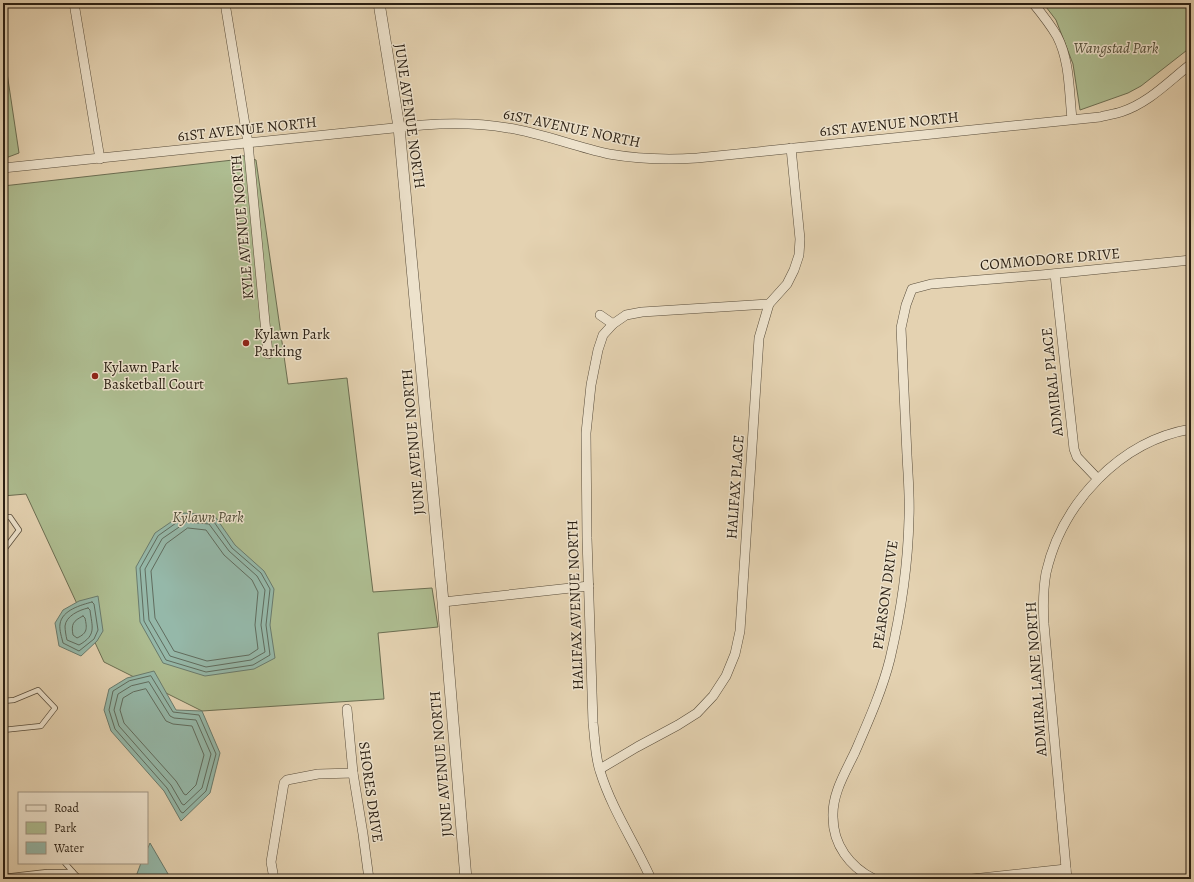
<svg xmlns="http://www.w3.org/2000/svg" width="1194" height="882" viewBox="0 0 1194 882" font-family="Alegreya,serif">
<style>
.green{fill:#aebd91;stroke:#6c6e52}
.water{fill:#95b8a9;stroke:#6a7b6d}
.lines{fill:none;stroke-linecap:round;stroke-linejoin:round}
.shore{stroke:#606c5e;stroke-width:1}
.service-casing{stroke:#584c3a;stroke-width:6}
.minor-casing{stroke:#584c3a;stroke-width:10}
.tertiary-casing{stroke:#584c3a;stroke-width:12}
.service{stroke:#ede2cc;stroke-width:4.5}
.minor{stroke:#ede2cc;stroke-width:9}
.tertiary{stroke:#ede2cc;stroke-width:11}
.poi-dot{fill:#8f2418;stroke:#ede2cc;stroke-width:1.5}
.labels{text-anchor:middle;stroke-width:3;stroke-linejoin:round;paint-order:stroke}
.park-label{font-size:15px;font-style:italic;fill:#524e39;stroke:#ede2cc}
.street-label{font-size:15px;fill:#2a1f13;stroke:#ede2cc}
.poi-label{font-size:15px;fill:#2a1f13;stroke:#ede2cc;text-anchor:start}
</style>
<rect width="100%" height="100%" fill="#e4d2b1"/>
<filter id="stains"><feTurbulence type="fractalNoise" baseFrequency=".005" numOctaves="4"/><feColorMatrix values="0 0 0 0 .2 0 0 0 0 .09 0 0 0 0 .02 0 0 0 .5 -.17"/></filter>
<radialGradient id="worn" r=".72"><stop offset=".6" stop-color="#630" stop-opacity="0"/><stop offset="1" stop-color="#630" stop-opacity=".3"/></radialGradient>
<!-- green -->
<g class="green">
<path d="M 1043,3 L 1191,3 L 1191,47 L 1141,86 L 1128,93 L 1080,110 L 1073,64 L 1056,20 Z"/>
<path d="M 3,46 L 19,153 L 3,159 Z"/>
<path d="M 241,155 L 256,160 L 288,384 L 347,378 L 373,592 L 432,588 L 438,627 L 378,633 L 384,699 L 202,711 L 104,662 L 26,494 L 3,496 L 3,186 L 233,160 Z"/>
</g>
<!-- water -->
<g class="water">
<path d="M 184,513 L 214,515 L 235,545 L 264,571 L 274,589 L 270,625 L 275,658 L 254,669 L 205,676 L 163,663 L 140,622 L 136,567 L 155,533 Z"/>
<path d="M 98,596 L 103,631 L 97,641 L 81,656 L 59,646 L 55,623 L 63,610 L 79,601 Z"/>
<path d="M 154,671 L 176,710 L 202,711 L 220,753 L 210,793 L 181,821 L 164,791 L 111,731 L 104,710 L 109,689 L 127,678 Z"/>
<path d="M 150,843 L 171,879 L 135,879 L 141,863 L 147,863 L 147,850 Z"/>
</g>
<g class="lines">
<!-- shore -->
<g class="shore">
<path d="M 185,517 L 212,519 L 232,548 L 261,573 L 270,589 L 266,625 L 270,655 L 253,665 L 206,672 L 166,660 L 144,621 L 140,568 L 158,536 Z"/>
<path d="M 187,522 L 209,524 L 229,551 L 257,576 L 265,590 L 261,625 L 265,652 L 251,660 L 206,667 L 170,656 L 149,620 L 145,569 L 162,539 Z"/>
<path d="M 188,528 L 206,530 L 224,555 L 252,580 L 258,592 L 255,625 L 258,649 L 249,655 L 207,661 L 174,651 L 155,618 L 151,571 L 166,544 Z"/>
<path d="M 92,602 L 94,604 L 98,630 L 94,639 L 79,651 L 63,643 C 62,638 59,630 60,624 C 62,610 81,605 92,602 Z"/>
<path d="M 88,608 L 90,610 C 92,627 97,635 79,645 L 67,640 C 66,636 65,630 65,626 C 66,616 79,610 88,608 Z"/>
<path d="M 83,616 L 85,618 C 87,628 88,633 77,638 L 73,635 C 71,624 73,621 83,616 Z"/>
<path d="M 151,676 L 173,712 L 199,715 L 216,754 L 206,791 L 183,813 L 181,812 L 167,788 L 115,729 L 109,710 L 113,691 L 129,681 Z"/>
<path d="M 149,682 L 170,716 L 174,718 L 196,720 L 211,754 L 202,788 L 184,805 L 182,804 L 171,785 L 119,726 L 114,710 L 118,694 L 131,686 Z"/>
<path d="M 146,689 L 166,721 L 173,724 L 192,726 L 204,755 L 196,785 L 186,795 L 184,794 L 176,781 L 124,723 L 120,710 L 123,698 L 133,692 Z"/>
</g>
<defs>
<g id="service">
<path d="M 3,517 L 10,517 L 19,530 L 3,551"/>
<path d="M 3,701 L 14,700 L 38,690 L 55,708 L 41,726 L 3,730"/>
<path d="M 65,863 L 73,872"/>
<path d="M 3,877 L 47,872 L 73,872 L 80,879"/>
</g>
<g id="minor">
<path d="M 74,3 L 100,159"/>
<path d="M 225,3 L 248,143 L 268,354"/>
<path d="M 679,3 L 693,3"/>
<path d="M 1033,3 C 1042,14 1050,24 1057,36 C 1070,61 1069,92 1072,119"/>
<path d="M 3,168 L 423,125 C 451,123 479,123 508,128 C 542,133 575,147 609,154 C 638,159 668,160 697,158 L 1100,117 C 1107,115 1115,114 1121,112 C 1149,103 1169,81 1191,64"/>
<path d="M 1055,274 L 1074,449 L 1077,457 L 1097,478"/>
<path d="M 600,315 L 613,324"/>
<path d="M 443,602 L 589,586"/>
<path d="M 347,709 L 353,773 L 363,834 L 369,879"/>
<path d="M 600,769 L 637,747 L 678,725 L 697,713 L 713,696 L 726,676 L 735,654 L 740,631 L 759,338 L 769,304 L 787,284 L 794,270 L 799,255 L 800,239 L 791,148"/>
<path d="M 274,879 L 271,862 L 284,783 L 287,780 L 318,774 L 353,773"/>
<path d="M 651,879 C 635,843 612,810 600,771 C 595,756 595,739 593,723 L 587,538 L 586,433 L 591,385 L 598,350 L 603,335 L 613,324 L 626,315 L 642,312 L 769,304"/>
<path d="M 874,879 C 850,867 833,845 833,817 C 832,794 845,773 855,752 C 868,722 882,691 890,659 C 901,612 908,566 909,518 C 910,497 908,476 907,455 C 905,413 903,370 901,328 L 906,305 L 912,289 L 931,284 L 1041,275 L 1191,260"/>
<path d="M 972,879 L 1066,869"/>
<path d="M 1067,879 L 1044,624 C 1043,607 1043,590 1046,573 C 1062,503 1120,441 1191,429"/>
</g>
<path id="tertiary" d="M 379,3 L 399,127 L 443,602 L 466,879"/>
</defs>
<!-- service casing -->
<use href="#service" class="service-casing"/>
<!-- minor casing -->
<use href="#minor" class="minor-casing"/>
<!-- tertiary casing -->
<use href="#tertiary" class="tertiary-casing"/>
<!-- service -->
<use href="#service" class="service"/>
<!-- minor -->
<use href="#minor" class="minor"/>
<!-- tertiary -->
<use href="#tertiary" class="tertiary"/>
</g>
<!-- markers -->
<g class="poi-dot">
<circle cx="246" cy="343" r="4"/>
<circle cx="95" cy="376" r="4"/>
</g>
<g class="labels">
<!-- park labels -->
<g class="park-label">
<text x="1116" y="53">Wangstad Park</text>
<text x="208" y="522">Kylawn Park</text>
</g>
<!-- street labels -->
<g class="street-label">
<text transform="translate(410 116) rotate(82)" y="5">JUNE AVENUE NORTH</text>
<text transform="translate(889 124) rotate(-6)" y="5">61ST AVENUE NORTH</text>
<text transform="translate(572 128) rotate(12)" y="5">61ST AVENUE NORTH</text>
<text transform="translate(247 129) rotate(-6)" y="5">61ST AVENUE NORTH</text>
<text transform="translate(242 227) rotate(-95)" y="5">KYLE AVENUE NORTH</text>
<text transform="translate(1050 259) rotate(-5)" y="5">COMMODORE DRIVE</text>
<text transform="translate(1052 382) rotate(-96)" y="5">ADMIRAL PLACE</text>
<text transform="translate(413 442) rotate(-95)" y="5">JUNE AVENUE NORTH</text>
<text transform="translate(735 487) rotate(-86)" y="5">HALIFAX PLACE</text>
<text transform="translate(885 595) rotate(-82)" y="5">PEARSON DRIVE</text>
<text transform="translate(575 605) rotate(-92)" y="5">HALIFAX AVENUE NORTH</text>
<text transform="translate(1036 679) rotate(-94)" y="5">ADMIRAL LANE NORTH</text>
<text transform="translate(441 764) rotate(-95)" y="5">JUNE AVENUE NORTH</text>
<text transform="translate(371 792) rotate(82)" y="5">SHORES DRIVE</text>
</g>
<!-- poi labels -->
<g class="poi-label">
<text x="254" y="339">Kylawn Park<tspan x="254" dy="17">Parking</tspan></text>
<text x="103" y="372">Kylawn Park<tspan x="103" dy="17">Basketball Court</tspan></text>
</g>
</g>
<!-- margin -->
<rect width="1194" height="882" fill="none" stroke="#e4d2b1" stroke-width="16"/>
<rect x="4" y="4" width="1186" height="874" fill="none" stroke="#2a1f13" stroke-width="2"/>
<rect x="8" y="8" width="1178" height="866" fill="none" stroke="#2a1f13"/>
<!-- legend -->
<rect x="18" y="792" width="130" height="72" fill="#ede2cc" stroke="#9f9482"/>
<rect x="26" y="805" width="20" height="6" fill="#ede2cc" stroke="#9f9482"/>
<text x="54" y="812" font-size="12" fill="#2a1f13">Road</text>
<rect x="26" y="822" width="20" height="12" fill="#aebd91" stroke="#9f9482"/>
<text x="54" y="832" font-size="12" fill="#2a1f13">Park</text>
<rect x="26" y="842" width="20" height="12" fill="#95b8a9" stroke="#9f9482"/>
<text x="54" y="852" font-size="12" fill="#2a1f13">Water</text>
<rect width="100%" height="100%" filter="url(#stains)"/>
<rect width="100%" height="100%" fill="url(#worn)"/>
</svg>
